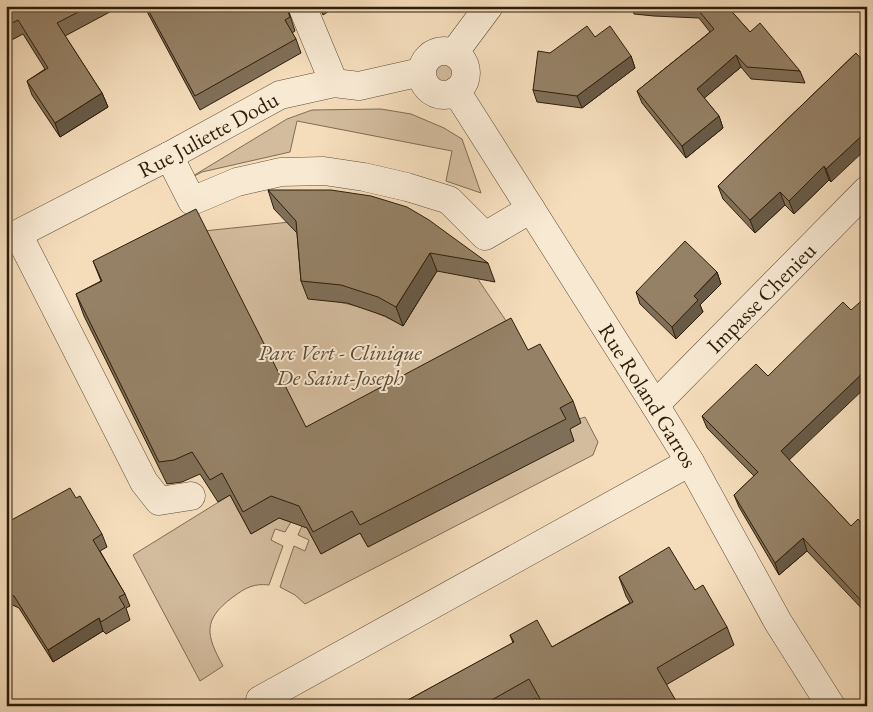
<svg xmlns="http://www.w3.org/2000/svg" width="873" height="712" viewBox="0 0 873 712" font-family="'EB Garamond',serif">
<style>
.green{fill:#d3bc9e;stroke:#806c54}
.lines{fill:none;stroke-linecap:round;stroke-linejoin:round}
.minor-casing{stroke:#5f4d36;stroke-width:29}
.minor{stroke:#f8e9d3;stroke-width:28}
.wall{fill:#806f58;stroke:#2d1d09}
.shaded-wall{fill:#685a47;stroke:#2d1d09}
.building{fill:#958166;stroke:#2d1d09}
.labels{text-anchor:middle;stroke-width:4;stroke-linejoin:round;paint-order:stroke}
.street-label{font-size:22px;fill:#2d1d09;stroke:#f8e9d3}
.park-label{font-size:22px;font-style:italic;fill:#5f4d36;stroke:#f8e9d3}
</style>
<rect width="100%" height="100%" fill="#f5ddbc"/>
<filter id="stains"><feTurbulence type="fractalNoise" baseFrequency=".004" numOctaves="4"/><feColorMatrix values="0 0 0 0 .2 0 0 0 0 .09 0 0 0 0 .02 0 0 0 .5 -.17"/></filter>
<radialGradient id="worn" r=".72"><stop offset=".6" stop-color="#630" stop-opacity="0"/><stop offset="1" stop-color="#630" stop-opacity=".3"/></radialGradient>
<!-- green -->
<g class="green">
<circle cx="444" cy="73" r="22"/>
<path d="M 381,109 L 411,114 L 444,128 L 462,139 L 481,193 L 446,181 L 452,151 L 297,121 L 290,152 L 202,172 L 183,182 L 287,119 L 312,110 Z"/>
<path d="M 290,222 L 302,232 L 327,300 C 354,304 379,312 403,326 L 439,267 L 465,260 L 519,340 L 314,449 L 204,231 Z"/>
<path d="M 585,417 L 598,442 L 593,455 L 305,604 L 295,595 L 280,587 L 294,546 L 305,551 L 309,540 L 298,535 L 302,526 L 307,528 L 321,554 L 360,533 L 368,547 L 568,430 L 579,419 Z"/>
<path d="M 230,495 L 251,534 L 279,518 L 291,522 L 285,532 L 275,529 L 271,540 L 283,546 L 269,585 C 254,583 245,588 233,597 C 202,620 206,635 223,666 L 200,681 L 133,555 Z"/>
</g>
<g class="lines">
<defs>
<g id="minor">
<path d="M 302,6 L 334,83"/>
<circle cx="444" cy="73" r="22"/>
<path d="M 454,53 L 489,6"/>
<path id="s1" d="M 456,91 L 655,405 L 690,462 L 778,622 L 831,706"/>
<path d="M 169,156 L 192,201 L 237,182 L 281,172 L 324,171 L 364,177 L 407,187 L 449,200 L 485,236 L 531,209"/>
<path d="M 18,234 L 144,482 L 159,501 L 191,496"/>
<path id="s2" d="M 6,240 L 169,156 L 280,95 L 334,83 L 359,86 L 421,72"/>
<path id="s3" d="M 655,405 L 867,190"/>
<path d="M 260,700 L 690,462"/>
</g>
</defs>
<!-- minor casing -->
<use href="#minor" class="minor-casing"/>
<!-- minor -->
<use href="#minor" class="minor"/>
</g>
<!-- wall -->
<g class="wall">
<path d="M 6,6 L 121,6 L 65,36 L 102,93 L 108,107 L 60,137 L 32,95 L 27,81 L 45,69 L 23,34 L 6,43 Z"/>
<path d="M 144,6 L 287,6 L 295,31 L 292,33 L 296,39 L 301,53 L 200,110 Z"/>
<path d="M 319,6 L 337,6 L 323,15 Z"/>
<path d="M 631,6 L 730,6 L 730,10 L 750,32 L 800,71 L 805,83 L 751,79 L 741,67 L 704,98 L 719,116 L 723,128 L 686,158 L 642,103 L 637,91 L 710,32 L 699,18 L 654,16 L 634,14 Z"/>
<path d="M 595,37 L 631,56 L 635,68 L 582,108 L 537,102 L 533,90 L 550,53 Z"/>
<path d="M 856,53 L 831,182 L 829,180 L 794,214 L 785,205 L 755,233 L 723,199 L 718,186 Z"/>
<path d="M 268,190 L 488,263 L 495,282 L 437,271 L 403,326 L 385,316 L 347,303 L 308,299 L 301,281 L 297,233 L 274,209 Z"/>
<path d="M 93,261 L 306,427 L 528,350 L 573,401 L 581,423 L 570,429 L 574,441 L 368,547 L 360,533 L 321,554 L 307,528 L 279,518 L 251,534 L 230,495 L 218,502 L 200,474 L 182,482 L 167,484 L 84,316 L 76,294 L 101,281 Z"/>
<path d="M 717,272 L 721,284 L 700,305 L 703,312 L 676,339 L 640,304 L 636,292 Z"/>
<path d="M 851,310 L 789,460 L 851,526 L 867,529 L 867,614 L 807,551 L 779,575 L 739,507 L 734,495 L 754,476 L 707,428 L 702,416 L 768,376 Z"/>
<path d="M 6,445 L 9,451 L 6,453 Z"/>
<path d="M 6,523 L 102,534 L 107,547 L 100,551 L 125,594 L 130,606 L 126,608 L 130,620 L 106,634 L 103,631 L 53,662 L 19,608 L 6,602 Z"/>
<path d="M 619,577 L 695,590 L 727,627 L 734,645 L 666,685 L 679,706 L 540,706 L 536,698 L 521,706 L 397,706 L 513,643 L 510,635 L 552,647 L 630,603 L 626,596 Z"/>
</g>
<!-- shaded-wall -->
<g class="shaded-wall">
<path d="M 736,55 L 741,67 L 701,101 L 697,89 Z"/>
<path d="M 631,56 L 635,68 L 582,108 L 577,96 Z"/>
<path d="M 102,93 L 108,107 L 60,137 L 55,123 Z"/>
<path d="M 719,116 L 723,128 L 686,158 L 682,146 Z"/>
<path d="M 867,131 L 867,148 L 831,182 L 826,169 Z"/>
<path d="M 824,166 L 829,180 L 794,214 L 789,201 Z"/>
<path d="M 780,192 L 785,205 L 755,233 L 750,220 Z"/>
<path d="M 430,253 L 437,271 L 403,326 L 396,307 Z"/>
<path d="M 717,272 L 721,284 L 700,305 L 703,312 L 676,339 L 672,327 L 694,296 Z"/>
<path d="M 867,369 L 867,386 L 785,464 L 781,451 Z"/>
<path d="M 803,538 L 807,551 L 779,575 L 775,563 Z"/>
<path d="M 99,618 L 103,631 L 53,662 L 48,650 Z"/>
</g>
<!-- building -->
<g class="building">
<path d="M 6,6 L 90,6 L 57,23 L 102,93 L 55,123 L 27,81 L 48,68 L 18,20 L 6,26 Z"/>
<path d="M 146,6 L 286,6 L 290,17 L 285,20 L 296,39 L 195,96 Z"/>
<path d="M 695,6 L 727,6 L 750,32 L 760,23 L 800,71 L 747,67 L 736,55 L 697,89 L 719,116 L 682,146 L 637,91 L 714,29 Z"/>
<path d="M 587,26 L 595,37 L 610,26 L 631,56 L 577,96 L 533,90 L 538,51 L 550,53 Z"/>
<path d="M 856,53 L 867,65 L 867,131 L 826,169 L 824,166 L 789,201 L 780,192 L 750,220 L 718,186 Z"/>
<path d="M 268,190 L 331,190 L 371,196 L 407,207 L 429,220 L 488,263 L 430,253 L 396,307 L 378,297 L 341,285 L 301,281 L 296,221 Z"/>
<path d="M 196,209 L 306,427 L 511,318 L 528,350 L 540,344 L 573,401 L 560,408 L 566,419 L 360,525 L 352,511 L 313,532 L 299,506 L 271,496 L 243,512 L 222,473 L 210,480 L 192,452 L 174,460 L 159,462 L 76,294 L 102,281 L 93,261 Z"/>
<path d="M 685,241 L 717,272 L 694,296 L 698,300 L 672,327 L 636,292 Z"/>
<path d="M 867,296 L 867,369 L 781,451 L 851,526 L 858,519 L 867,529 L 867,607 L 803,538 L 775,563 L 734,495 L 758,472 L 702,416 L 756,364 L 768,376 L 843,302 L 851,310 Z"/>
<path d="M 70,488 L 76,498 L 80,496 L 102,534 L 93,540 L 125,594 L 119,597 L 125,607 L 101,622 L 99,618 L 48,650 L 14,596 L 6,592 L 6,523 Z"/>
<path d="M 669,547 L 695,590 L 703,585 L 727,627 L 657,668 L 679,706 L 544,706 L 529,679 L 481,706 L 397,706 L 514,642 L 510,635 L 537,620 L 552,647 L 633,602 L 619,577 Z"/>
</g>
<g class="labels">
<!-- street labels -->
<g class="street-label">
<text dy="8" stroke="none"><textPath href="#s2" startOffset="228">Rue Juliette Dodu</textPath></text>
<text dy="8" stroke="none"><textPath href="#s3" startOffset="151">Impasse Chenieu</textPath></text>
<text dy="8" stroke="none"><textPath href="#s1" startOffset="360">Rue Roland Garros</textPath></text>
</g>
<!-- park labels -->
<g class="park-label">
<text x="340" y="360">Parc Vert - Clinique<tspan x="340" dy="25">De Saint-Joseph</tspan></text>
</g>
</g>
<!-- margin -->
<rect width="873" height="712" fill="none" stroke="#f5ddbc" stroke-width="25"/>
<rect x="8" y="8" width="858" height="697" fill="none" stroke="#2d1d09" stroke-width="2.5"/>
<rect x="12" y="12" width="848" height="687" fill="none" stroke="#2d1d09"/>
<rect width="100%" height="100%" filter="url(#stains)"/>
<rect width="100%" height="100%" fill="url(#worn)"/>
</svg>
